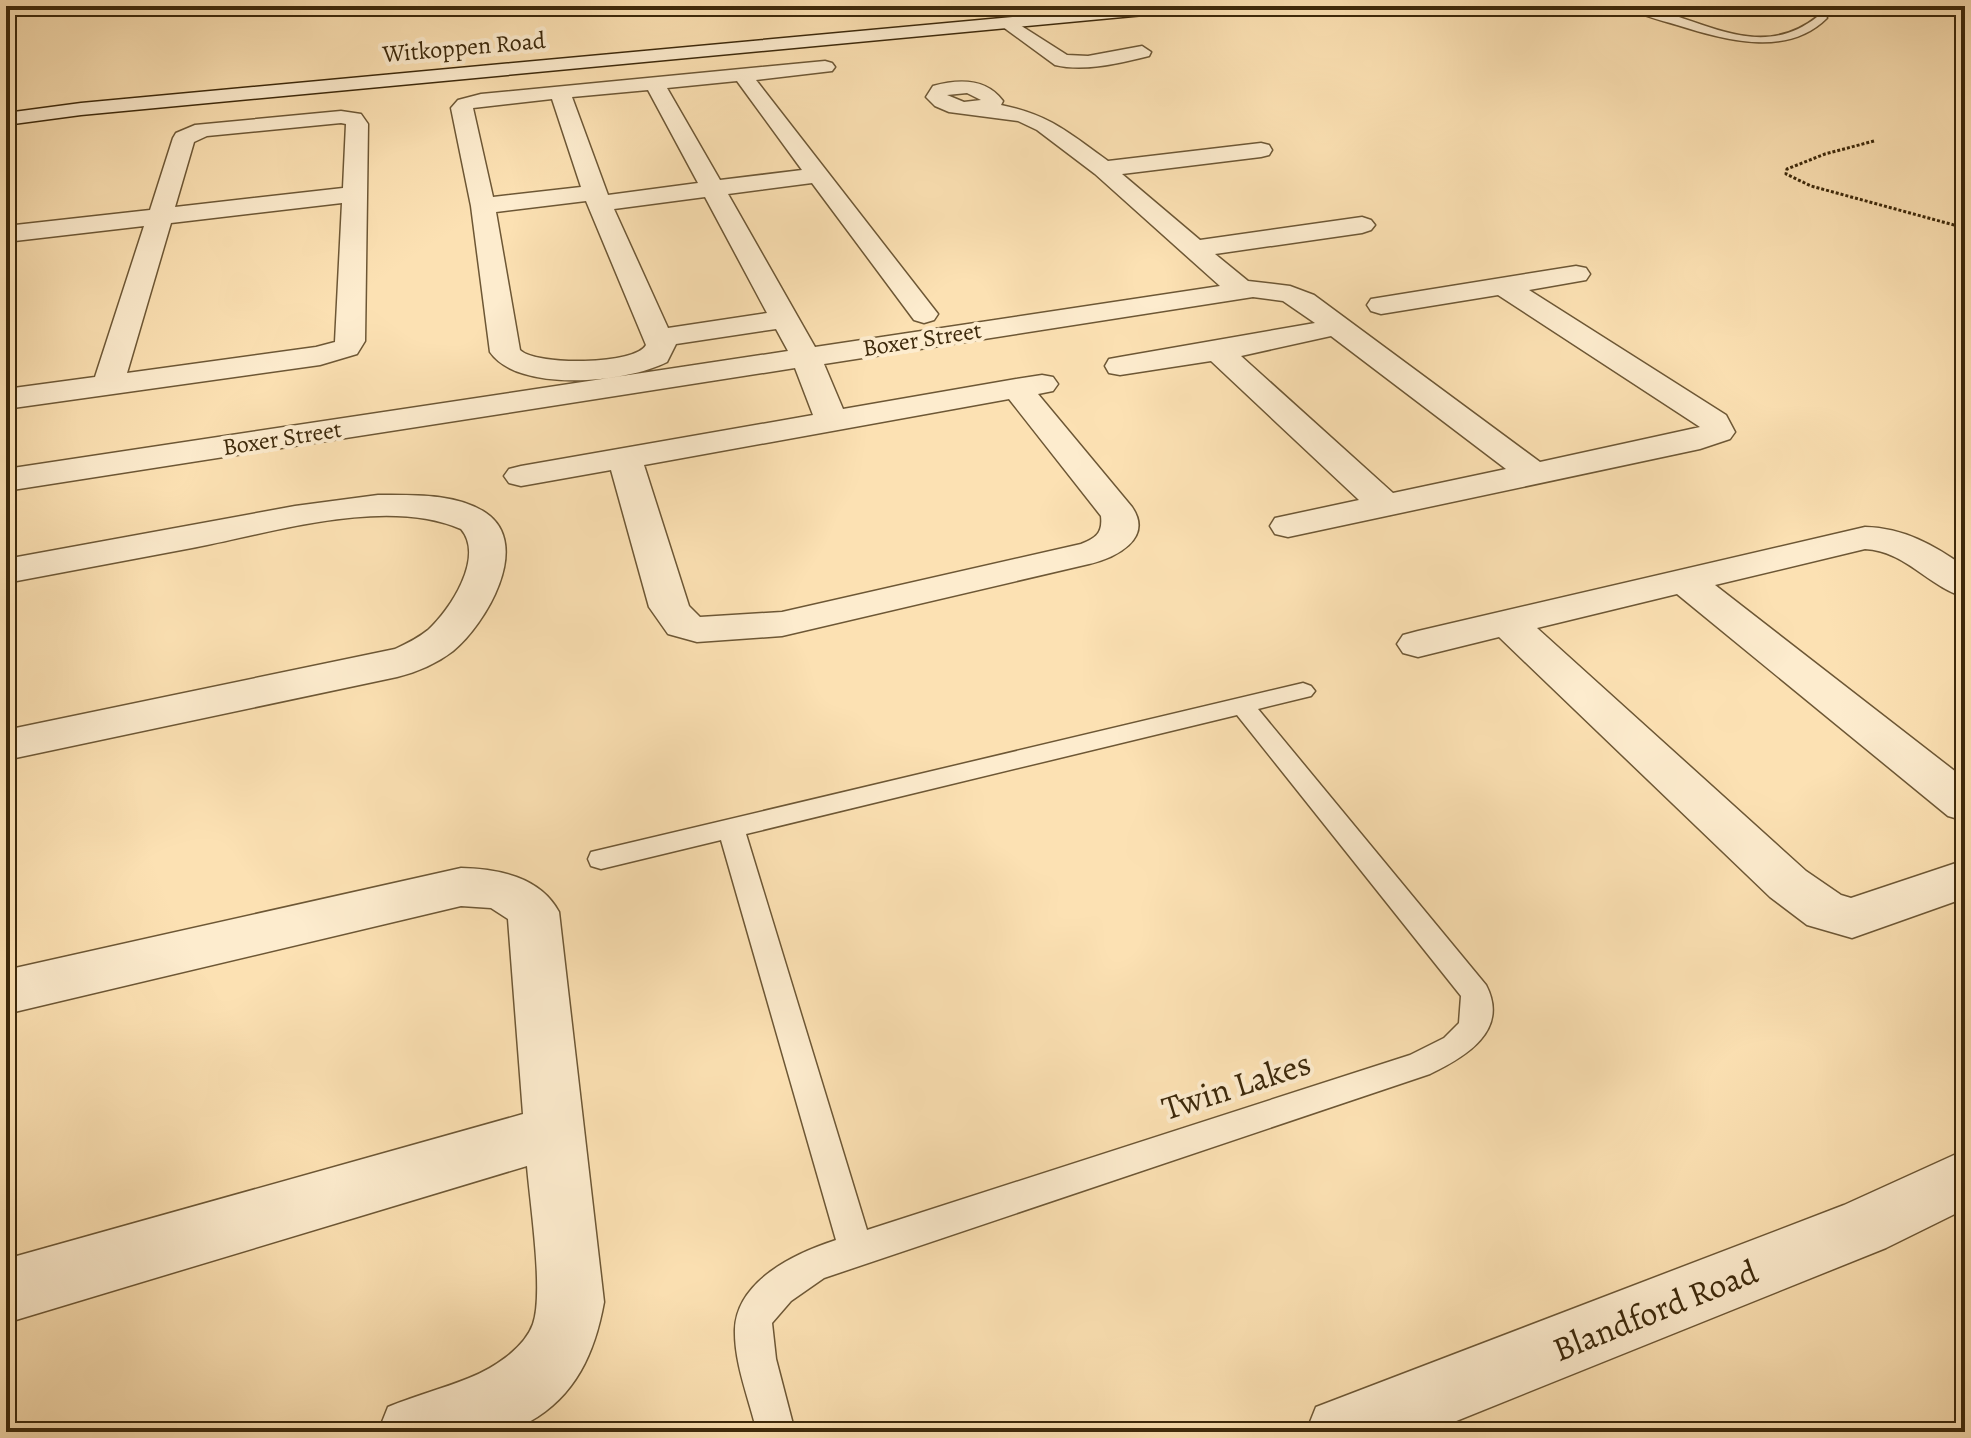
<svg xmlns="http://www.w3.org/2000/svg" width="1971" height="1438" viewBox="0 0 1971 1438" font-family="Alegreya,serif">
<style>
.lines{fill:none;stroke-linecap:round;stroke-linejoin:round}
.service-casing{stroke:#6d5735;stroke-width:3}
.minor-casing{stroke:#6d5735;stroke-width:3}
.secondary-casing{stroke:#3d290b;stroke-width:3}
.path{stroke:#3d290b;stroke-width:3;stroke-dasharray:3 2;stroke-linecap:butt}
.service{fill:#fdecce;fill-rule:evenodd}
.minor{fill:#fdecce;fill-rule:evenodd}
.secondary{fill:#fdecce;fill-rule:evenodd}
.labels{text-anchor:middle;stroke-width:8;stroke-linejoin:round;paint-order:stroke}
.far-street-label{font-size:24px;fill:#3d290b;stroke:#fdecce}
.near-street-label{font-size:34px;fill:#3d290b;stroke:#fdecce}
</style>
<rect width="100%" height="100%" fill="#fce1b3"/>
<filter id="stains"><feTurbulence type="fractalNoise" baseFrequency=".0025" numOctaves="4"/><feColorMatrix values="0 0 0 0 .2 0 0 0 0 .09 0 0 0 0 .02 0 0 0 .5 -.17"/></filter>
<radialGradient id="worn" r=".72"><stop offset=".6" stop-color="#630" stop-opacity="0"/><stop offset="1" stop-color="#630" stop-opacity=".3"/></radialGradient>
<g class="lines">
<defs>
<g id="service">
<path d="M 1063,6 L 1073,6 L 1081,16 L 1073,18 Z"/>
<path d="M 1624,6 C 1689,6 1752,68 1817,17 L 1810,6 L 1820,6 L 1827,18 C 1787,58 1725,40 1677,25 C 1660,20 1639,15 1624,6 Z"/>
<path d="M 1303,683 L 1311,686 L 1315,691 L 1311,696 L 1258,709 L 1486,985 C 1510,1031 1465,1057 1430,1074 L 824,1278 L 791,1301 L 772,1323 L 776,1359 L 795,1432 L 757,1432 C 749,1399 734,1363 735,1329 C 737,1280 796,1253 836,1240 L 721,840 L 601,869 L 591,866 L 588,859 L 591,852 ZM 1237,715 L 1461,996 L 1459,1023 L 1444,1038 L 1410,1055 L 867,1230 L 746,834 Z"/>
</g>
<g id="minor">
<path d="M 1009,18 L 1067,55 L 1088,56 L 1142,46 L 1151,52 L 1149,56 C 1120,63 1085,72 1055,65 L 1003,27 L 1000,23 L 1003,19 Z"/>
<path d="M 825,61 L 832,63 L 835,67 L 832,71 L 756,80 L 938,314 L 934,320 L 924,323 L 914,320 L 812,183 L 728,194 L 815,347 L 1220,286 L 1095,174 L 1037,130 L 1018,121 L 949,112 L 935,106 L 926,97 L 933,86 C 959,79 986,78 1003,101 L 1001,105 C 1050,115 1069,133 1108,161 L 1261,143 L 1269,145 L 1272,150 L 1269,155 L 1261,157 L 1122,174 L 1200,240 L 1362,217 L 1371,220 L 1375,225 L 1371,230 L 1362,233 L 1215,254 L 1248,281 L 1290,286 L 1314,295 L 1540,462 L 1700,427 L 1498,295 L 1381,314 L 1371,311 L 1367,305 L 1371,299 L 1576,266 L 1586,268 L 1590,274 L 1586,280 L 1529,290 L 1726,415 L 1735,432 L 1730,439 L 1700,449 L 1288,537 L 1275,534 L 1270,526 L 1275,518 L 1359,500 L 1211,361 L 1120,375 L 1109,373 L 1105,366 L 1109,359 L 1120,357 L 1315,323 L 1283,301 L 1253,297 L 824,364 L 843,409 L 1016,379 L 1042,375 L 1053,377 L 1058,384 L 1053,391 L 1038,394 L 1132,507 C 1154,539 1115,558 1089,564 L 782,636 L 697,642 L 668,634 L 649,607 L 611,470 L 521,486 L 509,483 L 504,476 L 509,469 L 521,466 L 813,415 L 795,368 L 6,491 L 6,469 L 788,351 L 776,329 L 676,344 L 667,362 C 626,383 518,393 490,352 L 471,206 L 451,108 L 458,100 L 481,94 ZM 737,81 L 802,170 L 720,180 L 667,88 ZM 648,90 L 698,183 L 608,195 L 572,97 ZM 967,93 L 981,100 L 964,102 L 947,95 ZM 552,99 L 581,187 L 493,197 L 473,108 ZM 705,197 L 767,313 L 668,328 L 614,209 ZM 586,201 L 646,345 C 636,365 536,366 520,350 L 496,212 ZM 1331,336 L 1506,469 L 1393,493 L 1241,356 ZM 1009,399 L 1101,516 C 1103,533 1096,538 1081,544 L 782,612 L 700,617 L 689,606 L 644,465 Z"/>
<path d="M 341,111 L 361,114 L 368,124 L 365,341 L 357,354 L 320,365 L 6,409 L 6,389 L 95,377 L 144,226 L 6,242 L 6,226 L 150,210 L 173,138 L 176,133 L 195,125 ZM 341,123 L 346,124 L 343,188 L 175,207 L 194,142 L 207,136 ZM 342,203 L 335,342 L 316,347 L 127,373 L 171,223 Z"/>
<path d="M 378,495 C 412,495 456,493 486,513 C 533,545 485,625 453,651 C 436,664 417,672 397,677 L 6,760 L 6,730 L 395,649 C 406,644 418,638 428,630 C 450,610 485,557 461,529 C 385,496 271,533 192,548 C 130,560 68,571 6,583 L 6,559 L 295,506 Z"/>
<path d="M 1865,527 C 1904,528 1934,545 1965,567 L 1965,597 C 1928,587 1906,551 1865,549 L 1715,585 L 1965,779 L 1965,821 L 1948,816 L 1677,594 L 1537,628 L 1806,871 L 1841,895 L 1851,898 L 1965,860 L 1965,898 L 1852,938 L 1807,925 L 1770,897 L 1499,637 L 1418,657 L 1403,653 L 1397,644 L 1403,635 L 1418,631 Z"/>
<path d="M 461,868 C 499,869 540,877 559,912 L 604,1302 C 595,1352 576,1396 529,1422 C 522,1426 515,1431 507,1432 C 471,1437 416,1432 378,1432 L 388,1407 C 414,1396 442,1389 469,1378 C 492,1369 524,1349 533,1324 C 544,1293 530,1203 527,1166 L 6,1323 L 6,1259 L 523,1114 L 508,919 L 491,908 L 461,906 L 6,1014 L 6,970 Z"/>
<path d="M 1965,1150 L 1965,1209 L 1886,1248 L 1429,1432 L 1306,1432 L 1316,1407 L 1844,1205 Z"/>
</g>
<path id="secondary" d="M 1131,6 L 1196,6 L 1187,11 L 81,115 L 6,125 L 6,113 L 81,103 Z"/>
</defs>
<!-- service casing -->
<use href="#service" class="service-casing"/>
<!-- minor casing -->
<use href="#minor" class="minor-casing"/>
<!-- secondary casing -->
<use href="#secondary" class="secondary-casing"/>
<!-- path -->
<path class="path" d="M 1874,141 L 1825,154 L 1787,169 L 1786,174 L 1811,186 L 1965,228"/>
<!-- service -->
<use href="#service" class="service"/>
<!-- minor -->
<use href="#minor" class="minor"/>
<!-- secondary -->
<use href="#secondary" class="secondary"/>
</g>
<g class="labels">
<!-- far-street labels -->
<g class="far-street-label">
<text transform="translate(464 47) rotate(-5)" y="8">Witkoppen Road</text>
<text transform="translate(922 339) rotate(-9)" y="8">Boxer Street</text>
<text transform="translate(282 438) rotate(-9)" y="8">Boxer Street</text>
</g>
<!-- near-street labels -->
<g class="near-street-label">
<text transform="translate(1236 1085) rotate(-18)" y="12">Twin Lakes</text>
<text transform="translate(1655 1310) rotate(-22)" y="12">Blandford Road</text>
</g>
</g>
<!-- margin -->
<rect width="1971" height="1438" fill="none" stroke="#fce1b3" stroke-width="32"/>
<rect x="8" y="8" width="1955" height="1422" fill="none" stroke="#3d290b" stroke-width="4"/>
<rect x="16" y="16" width="1939" height="1406" fill="none" stroke="#3d290b" stroke-width="2"/>
<rect width="100%" height="100%" filter="url(#stains)"/>
<rect width="100%" height="100%" fill="url(#worn)"/>
</svg>
